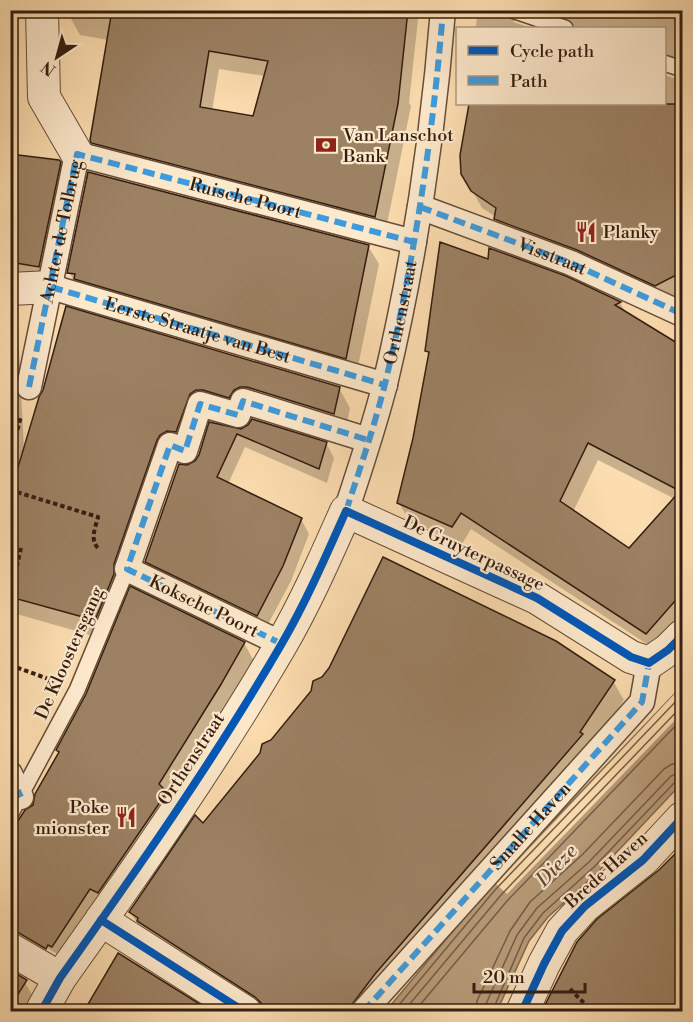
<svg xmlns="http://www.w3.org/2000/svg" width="693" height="1022" viewBox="0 0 693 1022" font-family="'Libre Bodoni',serif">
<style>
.water{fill:#b89c7a;stroke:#836950;stroke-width:1.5}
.pier{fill:#fcddb0}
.shadow{fill:#0003;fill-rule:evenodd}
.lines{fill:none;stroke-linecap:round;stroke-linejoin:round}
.shore{stroke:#765c45;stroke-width:1.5}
.building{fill:#9c8163;stroke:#341d10;stroke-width:1.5;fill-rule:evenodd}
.service-casing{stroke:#664d38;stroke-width:18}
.pedestrian-casing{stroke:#664d38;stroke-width:27}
.minor-casing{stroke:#664d38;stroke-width:34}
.path{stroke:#341d10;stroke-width:4;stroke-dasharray:4.5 3;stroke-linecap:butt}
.service{stroke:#fde9cc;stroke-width:15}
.pedestrian{stroke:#fde9cc;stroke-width:24}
.minor{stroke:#fde9cc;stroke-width:32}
.quiet{stroke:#3e9bde;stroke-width:6;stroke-dasharray:12 6;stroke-linecap:butt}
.cycleway-casing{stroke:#fde9cc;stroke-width:11}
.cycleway{stroke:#0057b8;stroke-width:8}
.labels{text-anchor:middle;stroke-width:4.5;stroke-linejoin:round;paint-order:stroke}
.poi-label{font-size:18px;fill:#341d10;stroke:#fde9cc;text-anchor:start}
.street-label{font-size:18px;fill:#341d10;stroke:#fde9cc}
.water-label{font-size:20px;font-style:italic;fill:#624935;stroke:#fde9cc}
</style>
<rect width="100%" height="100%" fill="#fcddb0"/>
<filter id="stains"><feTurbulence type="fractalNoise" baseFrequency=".00333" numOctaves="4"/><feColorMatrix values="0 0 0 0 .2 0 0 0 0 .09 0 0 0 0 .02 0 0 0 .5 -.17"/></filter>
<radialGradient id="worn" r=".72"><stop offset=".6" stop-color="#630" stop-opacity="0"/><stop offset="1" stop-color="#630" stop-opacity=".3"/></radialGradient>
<!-- water -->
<path class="water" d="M 682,686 L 682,783 L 598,872 L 548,917 L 529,941 L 497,1011 L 385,1012 L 491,886 Z"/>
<!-- pier -->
<path class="pier" d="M 682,686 L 682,713 L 507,894 L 496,884 Z"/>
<!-- shadow -->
<g class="shadow">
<path d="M 10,10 L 18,10 L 19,55 L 10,55 Z"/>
<path d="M 71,10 L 419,10 L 409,103 L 411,106 L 385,234 L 103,161 L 91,139 L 108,40 L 80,35 L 70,17 ZM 219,69 L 265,76 L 254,118 L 212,111 Z"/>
<path d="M 477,10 L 682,10 L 682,72 L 667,72 L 665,75 L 679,80 L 682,79 L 682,293 L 665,302 L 505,236 L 496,217 L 482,208 L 463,174 L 462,155 L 470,104 L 664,104 L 664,28 L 560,28 L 519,17 L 513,22 L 532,28 L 476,28 Z"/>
<path d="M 10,155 L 59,161 L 71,183 L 50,286 L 10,294 Z"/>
<path d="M 368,246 L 379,264 L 356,376 L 79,290 L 69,272 Z"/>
<path d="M 489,261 L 565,278 L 620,303 L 626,313 L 682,347 L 682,621 L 656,650 L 471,529 L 462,544 L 409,520 L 399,503 L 415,438 L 430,357 L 427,351 ZM 598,460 L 675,499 L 629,550 L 573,512 Z"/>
<path d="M 67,308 L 339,388 L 350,408 L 345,433 L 259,407 L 216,410 L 179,450 L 124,585 L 125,595 L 105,642 L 90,635 L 10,612 L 10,315 L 18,328 L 24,450 L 44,390 Z"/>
<path d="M 241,431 L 326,443 L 334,458 L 327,483 L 245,447 L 228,484 L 301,519 L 309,534 L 291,581 L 265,630 L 155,576 L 146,562 L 187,467 Z"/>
<path d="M 244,643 L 255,663 L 67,960 L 10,925 L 10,809 L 18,822 L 34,805 L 60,754 L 58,750 Z"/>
<path d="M 613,681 L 624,700 L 591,750 L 371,1012 L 264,1012 L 252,990 L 250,991 L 261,1011 L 149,940 L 130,912 L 204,825 Z"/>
<path d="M 682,849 L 682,1012 L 544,1012 L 578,942 L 660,871 Z"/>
<path d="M 119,955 L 208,1012 L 98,1012 L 115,983 Z"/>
<path d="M 10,975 L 25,983 L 33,996 L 23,1012 L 10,1012 Z"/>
</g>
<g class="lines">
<!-- shore -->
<g class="shore">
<path d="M 393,1012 L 495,890 L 682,695"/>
<path d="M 403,1012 L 501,895 L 682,706"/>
<path d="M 414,1012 L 507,901 L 682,719"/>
<path d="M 476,1012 L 477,1001 L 510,931 L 530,902 L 582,855 L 664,769 L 672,764 L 682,763"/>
<path d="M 485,1012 L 486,1004 L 517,935 L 537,908 L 589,862 L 671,776 L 682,772"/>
<path d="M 492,1012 L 524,938 L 543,913 L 594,867 L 676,781 L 682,779"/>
</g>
</g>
<!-- building -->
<g class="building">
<path d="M 112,10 L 408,10 L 398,104 L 375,217 L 91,143 L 90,140 ZM 209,51 L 268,61 L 253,116 L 200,107 Z"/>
<path d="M 469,104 L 682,104 L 682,272 L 655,286 L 577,250 L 494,219 L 496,208 L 471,191 L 461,174 L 460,155 Z"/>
<path d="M 10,154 L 59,160 L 61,162 L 39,267 L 10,262 Z"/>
<path d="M 88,172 L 369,245 L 346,359 L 74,279 L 75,274 L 67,273 Z"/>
<path d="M 440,242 L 488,259 L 489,248 L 566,276 L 621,302 L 615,305 L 682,346 L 682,593 L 646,634 L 461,513 L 452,527 L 397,503 L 413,438 L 429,352 L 425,351 ZM 588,443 L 680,491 L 629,548 L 560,501 Z"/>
<path d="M 66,306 L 340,387 L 334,414 L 247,387 L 240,387 L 234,390 L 229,398 L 203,390 L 196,390 L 190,394 L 176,432 L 167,431 L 160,435 L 157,440 L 114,564 L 114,574 L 94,623 L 83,617 L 10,597 L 10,494 L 39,397 L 43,390 Z"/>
<path d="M 252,419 L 327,442 L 319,469 L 237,434 L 217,477 L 302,518 L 283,566 L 257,616 L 145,562 L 179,464 L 187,465 L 195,461 L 199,455 L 209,422 L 241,429 L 248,425 Z"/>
<path d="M 383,557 L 556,641 L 615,680 L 580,732 L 583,734 L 375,974 L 347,1011 L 263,1011 L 261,1003 L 255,997 L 137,921 L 138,918 L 129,912 L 195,815 L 203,823 L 260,753 L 262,744 L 271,740 L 311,691 L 313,681 L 322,677 L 329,668 Z"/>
<path d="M 130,586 L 245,642 L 220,686 L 159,784 L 167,792 L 98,893 L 90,889 L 52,947 L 48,945 L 46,949 L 19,933 L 10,931 L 10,833 L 25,810 L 33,805 L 35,794 L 59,752 L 56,750 L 86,694 Z"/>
<path d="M 682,847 L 682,1011 L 542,1011 L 577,942 L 597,919 L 659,870 Z"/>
<path d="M 118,953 L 211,1011 L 84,1011 Z"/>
<path d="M 10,970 L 27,980 L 10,1007 Z"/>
</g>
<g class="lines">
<defs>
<g id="service">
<path d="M 512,10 L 565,28"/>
<path d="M 664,63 L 682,69"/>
<path d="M 10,815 L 77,690 L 127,569"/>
</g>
<g id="pedestrian">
<path d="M 420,207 L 571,263 L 682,314"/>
<path id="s1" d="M 51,287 L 385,385"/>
<path id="s2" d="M 29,387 L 77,154 L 414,242"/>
<path id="s3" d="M 346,511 C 360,469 374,427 385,384 C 414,262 433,136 443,10"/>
<path d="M 282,644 L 127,569 L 170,445 L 185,451 L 200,404 L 238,415 L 243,401 L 368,440"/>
<path d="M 10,774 L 21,797"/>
<path d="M 363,1012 L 642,702 L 649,663"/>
</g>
<g id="minor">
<path d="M 42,10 L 44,97 L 77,154"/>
<path d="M 10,289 L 51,287"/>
<path d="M 101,920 L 245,1012"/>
<path d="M 10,949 L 60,978"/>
<path d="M 41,1012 L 60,978 C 137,870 214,760 281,645 C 306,602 326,556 346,511 L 537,598 L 631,657 L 649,663 L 668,650 L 682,636"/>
<path d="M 522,1012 L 544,964 L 562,931 L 585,906 L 643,860 L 682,818"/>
</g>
</defs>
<!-- service casing -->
<use href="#service" class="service-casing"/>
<!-- pedestrian casing -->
<use href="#pedestrian" class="pedestrian-casing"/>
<!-- minor casing -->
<use href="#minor" class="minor-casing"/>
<!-- path -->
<g class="path">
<path d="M 10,459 L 21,416"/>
<path d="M 10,490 L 98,517 C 95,529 89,541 100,550"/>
<path d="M 10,596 L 21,548"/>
<path d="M 10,665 L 54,681"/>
<path d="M 570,989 L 593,1012"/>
</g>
<!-- service -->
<use href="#service" class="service"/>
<!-- pedestrian -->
<use href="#pedestrian" class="pedestrian"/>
<!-- minor -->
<use href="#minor" class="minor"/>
<!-- quiet -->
<g class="quiet">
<path id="s4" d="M 420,207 L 571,263 L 682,314"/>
<path d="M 51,287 L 385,385"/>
<path d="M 29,387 L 77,154 L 414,242"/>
<path d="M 346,511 C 360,469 374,427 385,384 C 414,262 433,136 443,10"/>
<path d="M 282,644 L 127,569 L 170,445 L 185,451 L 200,404 L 238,415 L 243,401 L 368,440"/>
<path d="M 10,774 L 21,797"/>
<path id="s5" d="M 363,1012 L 642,702 L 649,663"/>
</g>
<defs>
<g id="cycleway">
<path d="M 101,920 L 245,1012"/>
<path d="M 41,1012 L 60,978 C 137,870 214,760 281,645 C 306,602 326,556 346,511 L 537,598 L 631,657 L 649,663 L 668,650 L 682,636"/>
<path d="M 522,1012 L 544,964 L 562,931 L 585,906 L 643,860 L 682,818"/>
</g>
</defs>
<!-- cycleway casing -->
<use href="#cycleway" class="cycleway-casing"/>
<!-- cycleway -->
<use href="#cycleway" class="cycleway"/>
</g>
<!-- icons -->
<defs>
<symbol id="bank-bare" viewBox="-9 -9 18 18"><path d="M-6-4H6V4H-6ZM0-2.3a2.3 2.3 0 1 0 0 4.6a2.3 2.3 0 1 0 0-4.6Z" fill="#8f2418" stroke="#fde9cc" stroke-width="2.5" paint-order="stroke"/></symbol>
<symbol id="restaurant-bare" viewBox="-9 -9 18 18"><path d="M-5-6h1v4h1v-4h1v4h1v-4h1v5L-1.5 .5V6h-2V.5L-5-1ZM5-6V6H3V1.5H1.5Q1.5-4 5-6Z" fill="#8f2418" stroke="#fde9cc" stroke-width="2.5" paint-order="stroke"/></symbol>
</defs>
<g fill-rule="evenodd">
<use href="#bank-bare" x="311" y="130" width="30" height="30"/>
<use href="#restaurant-bare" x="571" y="217" width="30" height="30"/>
<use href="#restaurant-bare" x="111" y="802" width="30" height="30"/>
</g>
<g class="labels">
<!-- poi labels -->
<g class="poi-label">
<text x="343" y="141">Van Lanschot<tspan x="343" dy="21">Bank</tspan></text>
<text x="603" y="238">Planky</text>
<text x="109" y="813" text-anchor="end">Poke<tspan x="109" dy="21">mionster</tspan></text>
</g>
<!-- street labels -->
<g class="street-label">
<text dy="6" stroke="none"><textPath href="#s2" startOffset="412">Ruische Poort</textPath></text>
<text dy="6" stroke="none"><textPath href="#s2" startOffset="159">Achter de Tolbrug</textPath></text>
<text dy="6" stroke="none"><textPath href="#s4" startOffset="141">Visstraat</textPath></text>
<text dy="6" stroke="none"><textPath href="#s3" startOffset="206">Orthenstraat</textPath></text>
<text dy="6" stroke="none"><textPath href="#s1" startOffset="153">Eerste Straatje van Best</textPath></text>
<text transform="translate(474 553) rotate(25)" y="6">De Gruyterpassage</text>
<text transform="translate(204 606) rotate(26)" y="6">Koksche Poort</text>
<text transform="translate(69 653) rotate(-66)" y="6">De Kloostersgang</text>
<text transform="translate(191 759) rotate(-57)" y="6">Orthenstraat</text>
<text dy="6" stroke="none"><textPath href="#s5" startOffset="250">Smalle Haven</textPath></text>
<text transform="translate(606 870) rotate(-42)" y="6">Brede Haven</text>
</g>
<!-- water labels -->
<g class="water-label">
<text transform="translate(556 865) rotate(-46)" y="7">Dieze</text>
</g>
</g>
<!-- margin -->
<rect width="693" height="1022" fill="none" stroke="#fcddb0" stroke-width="36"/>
<rect x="12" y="12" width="669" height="998" fill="none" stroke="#341d10" stroke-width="3"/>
<rect x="18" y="18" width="657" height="986" fill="none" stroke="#341d10" stroke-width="1.5"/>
<!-- legend -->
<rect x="456" y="27" width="210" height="78" fill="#fde9cc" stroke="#ad9781" stroke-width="1.5"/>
<rect x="468" y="46" width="30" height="9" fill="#0057b8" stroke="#ad9781" stroke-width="1.5"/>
<text x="510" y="57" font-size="18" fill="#341d10">Cycle path</text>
<rect x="468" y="76" width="30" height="9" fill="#3e9bde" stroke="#ad9781" stroke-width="1.5"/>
<text x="510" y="87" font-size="18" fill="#341d10">Path</text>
<!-- north arrow -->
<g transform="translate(57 57) rotate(216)" stroke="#fde9cc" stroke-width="4.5" paint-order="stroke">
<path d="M0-4.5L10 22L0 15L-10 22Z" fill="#341d10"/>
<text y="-9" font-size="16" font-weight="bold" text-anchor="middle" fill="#341d10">N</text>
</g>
<!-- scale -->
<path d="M474 983v9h111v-9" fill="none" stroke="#341d10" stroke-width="3"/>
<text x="483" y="983" font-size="18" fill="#341d10" stroke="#fde9cc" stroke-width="4.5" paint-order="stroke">20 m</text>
<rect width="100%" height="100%" filter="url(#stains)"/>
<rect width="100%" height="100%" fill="url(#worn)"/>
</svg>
